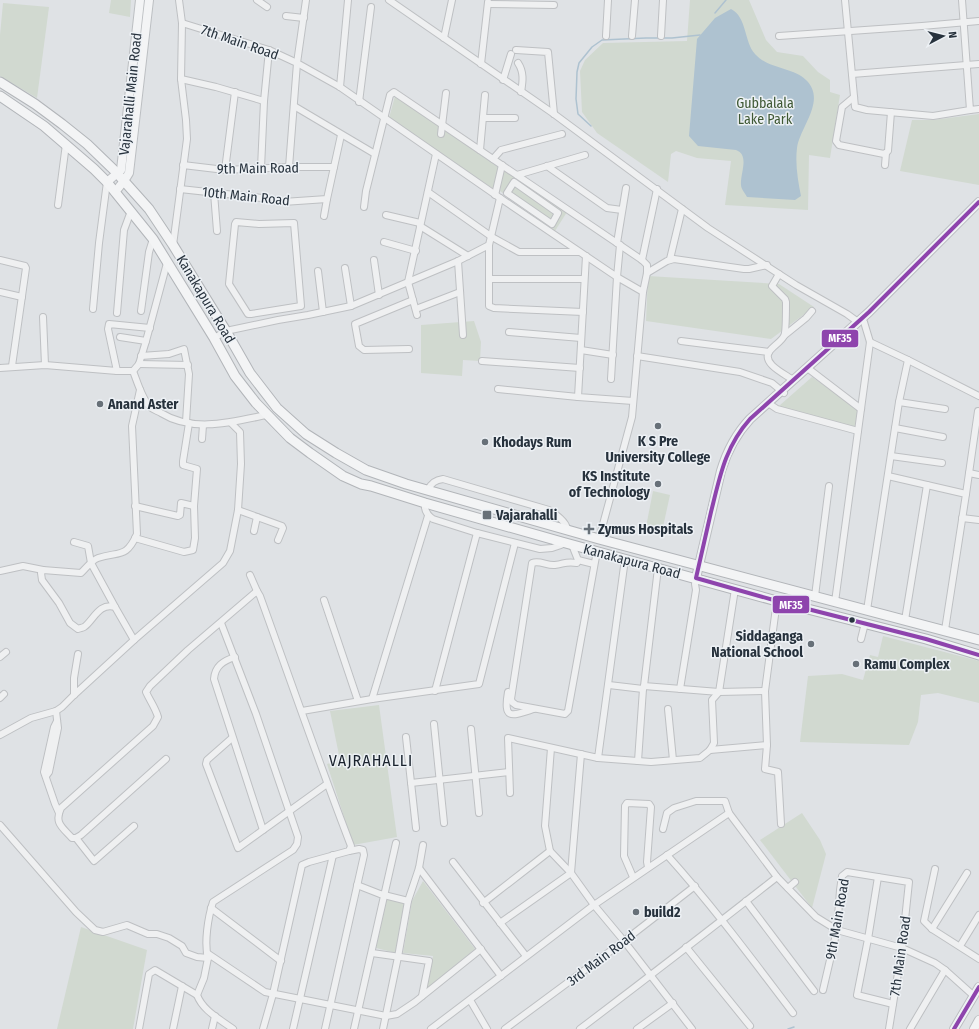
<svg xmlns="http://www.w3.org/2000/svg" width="979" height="1029" viewBox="0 0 979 1029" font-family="'Fira Sans Condensed',sans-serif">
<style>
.green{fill:#d1d9d0}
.water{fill:#aec2d0}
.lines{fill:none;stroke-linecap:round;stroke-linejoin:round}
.stream{stroke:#aec2d0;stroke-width:1.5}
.minor-casing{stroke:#bec0c3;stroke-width:8}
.major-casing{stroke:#bcbfc2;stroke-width:10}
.highway-casing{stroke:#b2b5b9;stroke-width:11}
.minor{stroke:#eff0f1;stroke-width:6}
.major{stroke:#f3f4f5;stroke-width:8}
.highway{stroke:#f3f4f5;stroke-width:9}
.bus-1-casing{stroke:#edf1f5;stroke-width:7}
.bus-1{stroke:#8e44ad;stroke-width:4}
.poi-dot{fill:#677078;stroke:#edf1f5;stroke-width:1.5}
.bus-dot{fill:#27323d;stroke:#edf1f5;stroke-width:1.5}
.labels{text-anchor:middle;stroke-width:3;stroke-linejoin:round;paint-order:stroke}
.street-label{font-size:14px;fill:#27323d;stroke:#edf1f5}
.park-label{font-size:14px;fill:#3f5935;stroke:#edf1f5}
.poi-label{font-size:14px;font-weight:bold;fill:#27323d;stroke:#edf1f5;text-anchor:start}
.quarter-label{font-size:16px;letter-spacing:1px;fill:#1a232e;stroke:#edf1f5}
.line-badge{stroke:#edf1f5;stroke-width:1.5}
.badge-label{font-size:11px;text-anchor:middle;font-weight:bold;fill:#fff}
</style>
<rect width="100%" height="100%" fill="#dfe2e5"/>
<!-- green -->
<g class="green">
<path d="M 111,0 L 131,0 L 130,17 L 109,13 Z"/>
<path d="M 690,0 L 749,0 L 766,40 L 777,52 L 803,56 L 818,72 L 830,80 L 830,92 L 840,95 L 830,158 L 809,155 L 808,210 L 725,205 L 731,161 L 697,158 L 676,151 L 671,154 L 668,182 L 597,133 L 582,112 L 580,71 L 585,60 L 603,43 L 687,41 Z"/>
<path d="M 3,3 L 49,7 L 37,98 L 0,76 L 0,35 Z"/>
<path d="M 395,96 L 500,168 L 495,190 L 389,118 Z"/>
<path d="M 979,114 L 979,185 L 900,171 L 912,120 L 933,120 Z"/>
<path d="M 504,170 L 567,212 L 555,231 L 500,191 Z"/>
<path d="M 648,276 L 779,284 L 814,307 L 771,339 L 646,321 Z"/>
<path d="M 474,321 L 481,342 L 480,361 L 463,360 L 462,376 L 421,373 L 421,325 Z"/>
<path d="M 812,377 L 859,410 L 855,428 L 779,406 Z"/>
<path d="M 653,491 L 670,495 L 661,536 L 645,532 Z"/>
<path d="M 883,636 L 979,661 L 979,703 L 938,693 L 921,695 L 918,722 L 909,745 L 800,742 L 808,676 L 842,674 L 863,680 L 870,655 L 878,657 Z"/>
<path d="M 379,705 L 397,837 L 353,845 L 327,764 L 340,760 L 330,711 Z"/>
<path d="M 802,813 L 820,840 L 826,854 L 812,908 L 760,840 Z"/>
<path d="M 423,881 L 475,949 L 425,990 L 433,956 L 403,953 L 412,901 Z"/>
<path d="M 385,899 L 405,903 L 396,953 L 376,948 Z"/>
<path d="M 81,927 L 147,950 L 133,1029 L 57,1029 Z"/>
</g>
<!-- water -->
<path class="water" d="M 731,9 C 747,17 744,42 755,54 C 768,69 793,67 806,80 C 827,100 800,127 797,148 C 795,164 798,181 801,196 L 795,200 L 747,197 C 745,193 741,189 741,185 C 740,174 750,155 736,150 L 698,146 L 689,136 L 697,39 L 715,18 Z"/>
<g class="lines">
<!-- stream -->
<g class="stream">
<path d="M 715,13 L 726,0"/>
<path d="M 591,126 L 578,114 L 576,99 L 577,72 L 579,63 L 592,47 L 602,40 L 646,38 L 672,38 L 700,35"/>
<path d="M 788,1029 L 794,1027"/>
</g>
<defs>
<g id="minor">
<path d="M 257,0 L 267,7"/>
<path d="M 306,0 L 297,63 L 340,87 L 500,198 L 617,277 L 620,245"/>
<path d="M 389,0 L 554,114 L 708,228 L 796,285 L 847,314 L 858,322"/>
<path d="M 845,0 L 855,107 L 867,110 L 933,116 L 970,110"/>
<path d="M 962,0 L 970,110 L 979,109"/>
<path d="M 488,4 L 554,5"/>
<path d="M 286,16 L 304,18"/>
<path d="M 182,23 L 269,50 L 297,63 L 289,167"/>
<path d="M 606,36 L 608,0"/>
<path d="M 632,36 L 635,0"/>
<path d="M 661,36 L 663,0"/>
<path d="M 779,36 L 922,26 L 979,21"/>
<path d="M 444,38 L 452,0"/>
<path d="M 516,50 L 548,52 L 554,114"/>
<path d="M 518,63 C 524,72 523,81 521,92"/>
<path d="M 481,64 L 488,2"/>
<path d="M 852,74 L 979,64"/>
<path d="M 181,79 L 216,87 L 264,101"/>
<path d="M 503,80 L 511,54"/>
<path d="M 340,87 L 348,0"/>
<path d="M 854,97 L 842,107 L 836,141 L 839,145 L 884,154 L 886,153 L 888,151 L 891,112"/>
<path d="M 359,102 L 371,7"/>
<path d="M 294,106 L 375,154"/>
<path d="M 483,118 L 515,118"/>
<path d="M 441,134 L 446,93"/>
<path d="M 480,150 L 485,95"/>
<path d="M 493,159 L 501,150 L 562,134"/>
<path d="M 183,165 L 225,170 L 289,167 L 334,167"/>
<path d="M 885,165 L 886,153"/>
<path d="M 547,166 L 607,208 L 622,210"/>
<path d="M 261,168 L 264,101 L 269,50"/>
<path d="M 225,170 L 235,92"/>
<path d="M 517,175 L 585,155"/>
<path d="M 514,182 L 558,213 L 552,224 L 507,193 Z"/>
<path d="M 180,189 L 271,199 L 283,202 L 327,199 L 341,135"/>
<path d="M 428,192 L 492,237 L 519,252 L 579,252"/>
<path d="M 214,193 L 217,231"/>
<path d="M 495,195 L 502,165"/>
<path d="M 58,205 L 66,144"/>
<path d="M 364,207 L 366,191 L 390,95 L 394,92 L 642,260 L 647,265 L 647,273 L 643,292 L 632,417 L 599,539"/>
<path d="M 386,215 L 420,223"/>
<path d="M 324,216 L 327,199"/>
<path d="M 236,222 L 259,224 L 294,223 L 301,306 L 251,314 L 248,314 L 229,284 L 235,224 Z"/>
<path d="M 420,226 L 468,256"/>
<path d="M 384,242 L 416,251"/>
<path d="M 617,243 L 626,188"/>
<path d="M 173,245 L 187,139 L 186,120 L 181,79 L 182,23 L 179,0"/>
<path d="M 489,245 L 489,306 L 494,308 L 583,312"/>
<path d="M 586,256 L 578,397 L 633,401"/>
<path d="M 670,259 L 682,209"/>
<path d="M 0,260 L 25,266 L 26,268 L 12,366"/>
<path d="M 374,260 L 379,295"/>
<path d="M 642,260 L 657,189"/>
<path d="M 458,261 L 463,335"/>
<path d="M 345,268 L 351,306"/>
<path d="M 318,271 L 323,312"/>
<path d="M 647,273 L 667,261 L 674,259 L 744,269 L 749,269 L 767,265"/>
<path d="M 779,274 L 772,286 L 785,299 L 786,302 C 786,307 786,333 784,336 C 781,342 773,346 769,352 C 762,364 785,374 793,380"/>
<path d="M 489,279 L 584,279"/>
<path d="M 0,292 L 22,297"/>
<path d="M 93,309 L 99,243 L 107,182"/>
<path d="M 416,309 L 460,292"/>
<path d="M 141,311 L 149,252 L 153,239"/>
<path d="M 117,313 L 124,230 L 131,211"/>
<path d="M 417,315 L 408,282 L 436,154"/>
<path d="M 43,317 L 45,365"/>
<path d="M 509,332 L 581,338"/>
<path d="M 785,335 L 806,318 L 812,311"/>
<path d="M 120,337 L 146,341"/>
<path d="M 214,338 L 226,331 L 278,320 L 308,315 L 351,306 L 458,261 L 489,245 L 500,198"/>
<path d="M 681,341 L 769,352"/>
<path d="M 409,349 L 364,350 L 359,346 L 355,324 L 413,300"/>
<path d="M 581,350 L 613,355"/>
<path d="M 141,356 L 169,354 L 184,349 L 189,374 L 186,422"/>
<path d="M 637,356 L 740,372 L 772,383 L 784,393"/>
<path d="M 908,360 L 979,396"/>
<path d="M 482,361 L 580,368"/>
<path d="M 139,364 L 188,365"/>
<path d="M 0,368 L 45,365 L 117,371 L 133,371 L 139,364 L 146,341 L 167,263"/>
<path d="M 810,370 L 861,409"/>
<path d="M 117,371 L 108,329 L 109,324 L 150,328"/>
<path d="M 133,371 C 137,381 142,399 150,407 C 153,410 158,411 161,413 C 193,433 232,422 266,415"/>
<path d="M 611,379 L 617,277 L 643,292"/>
<path d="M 498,389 L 578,397"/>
<path d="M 899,402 L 945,409"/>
<path d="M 771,405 L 777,409 L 858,431"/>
<path d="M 895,428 L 943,437"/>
<path d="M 202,439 L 203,425"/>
<path d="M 891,456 L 942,463"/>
<path d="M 969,473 L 979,475"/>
<path d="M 888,476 L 966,494 L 945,630"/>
<path d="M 428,490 C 431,483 435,480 443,479 L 549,510 C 555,514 566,521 567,529"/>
<path d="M 966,494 L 978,411"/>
<path d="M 425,503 C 424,510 427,515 433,519 L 477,533 L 540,549 L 552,548 L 561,545 L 562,542"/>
<path d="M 135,506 L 178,516 L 180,515 L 181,503 L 194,506"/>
<path d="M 238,510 L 282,526 L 283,528 L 278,540"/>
<path d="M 962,518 L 979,520"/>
<path d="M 254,531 L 257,517"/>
<path d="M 135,538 L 184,552 L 193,550 L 195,538 L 194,506 L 197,469 L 183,465 L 183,461 L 189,423"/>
<path d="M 74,542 L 88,546 L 91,563 L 115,607"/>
<path d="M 572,545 L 578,560"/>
<path d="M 594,564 L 578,560 L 577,563 C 565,561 565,564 555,565 C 547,566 540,560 532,563 L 511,699 L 512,702 L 516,705 L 565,714 L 568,711 L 597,551"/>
<path d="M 658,568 L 644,686 L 719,692"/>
<path d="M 0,571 L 23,566 L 43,570"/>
<path d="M 250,575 L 257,591"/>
<path d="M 735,589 L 719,692 L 765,691"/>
<path d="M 815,596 L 829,486"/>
<path d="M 324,600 L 358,701"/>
<path d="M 777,600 L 765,691 L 767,745 L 765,769 L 778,772 L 781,824"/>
<path d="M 835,602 L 870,342 L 864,322"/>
<path d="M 867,610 L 899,402 L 908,360 L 870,342"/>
<path d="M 905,620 L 927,485"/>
<path d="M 861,639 L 865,623"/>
<path d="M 134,640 L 115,607 C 99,602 93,621 84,627 C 82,628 80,628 78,629 L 70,623 L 59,603 L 42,580 L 41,573 L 43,570 L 81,573 C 86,568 92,560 98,558 C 119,551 126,559 137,534 L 132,426 L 140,390"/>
<path d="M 0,657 L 6,652"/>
<path d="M 235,657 C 223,661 215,666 214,679 L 263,830"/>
<path d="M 609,685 L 643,689"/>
<path d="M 680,689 L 696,590 L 695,584 L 696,578"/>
<path d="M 435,691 L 477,533"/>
<path d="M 508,692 C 503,721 512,716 534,709"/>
<path d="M 74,695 L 74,678 L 78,654"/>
<path d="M 0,698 L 4,694"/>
<path d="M 372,699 L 428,516"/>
<path d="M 668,709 L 673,760"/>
<path d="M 302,711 L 372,699 L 479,684 L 515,543"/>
<path d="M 57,721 L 54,727 L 44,772 L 55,804 L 59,813"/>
<path d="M 434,724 L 444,823"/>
<path d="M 471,729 L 479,813"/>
<path d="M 0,735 L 31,718 L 56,711 L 62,707 L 74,695 L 134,640 L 223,563 L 230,551 L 238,510 L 241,464 L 240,432 L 231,423"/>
<path d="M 406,737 L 416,828"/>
<path d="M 232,738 L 207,760 L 206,764 L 238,848 L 327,784"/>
<path d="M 551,748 L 545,826 L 550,851 L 571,873 L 594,905 L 624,941 L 692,1029"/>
<path d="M 710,750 L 767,745"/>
<path d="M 598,758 L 651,762 L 700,758 L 710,750 L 714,743 L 712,700 L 719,692"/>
<path d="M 166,759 L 81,835 L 76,838 L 72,838 C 62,827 54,823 61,808 L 153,726 L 158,717 C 155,707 150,701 146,692 L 150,686 L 188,650 L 257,591 L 260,596 C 290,679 319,763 351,846 L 349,851 L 309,862 L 302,865 L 273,994 L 263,1029"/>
<path d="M 638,761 L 643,689 L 644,686"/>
<path d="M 46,776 L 49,772 L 58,728 L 56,711"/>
<path d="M 411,783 L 509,772"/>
<path d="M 510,793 L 508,738 L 598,758 L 625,559"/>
<path d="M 0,825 L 76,912 L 95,930 L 103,932 L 127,925 L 148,934 L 157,934 L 169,938 L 182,946 L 186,953 L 197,957 L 208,958 C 204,943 208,917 213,902 L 293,850 L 297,844 L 298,837 L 256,714 L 221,623"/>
<path d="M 663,829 L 667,813 L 674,808 L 696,801 L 725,801 L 729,813 L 777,877 L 816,917 L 837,930 L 902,948 L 935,963 L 945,970 L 974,996"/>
<path d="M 76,838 L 94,861 L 134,826"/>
<path d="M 667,855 C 712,905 752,959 793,1013"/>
<path d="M 453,862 L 526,956"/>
<path d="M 419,868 L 501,976"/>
<path d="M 935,869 L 924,921 L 932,929 L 979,959"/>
<path d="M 633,877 L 624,856 L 625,806 L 627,803 L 649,804 L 651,807 L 647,862 L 648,867"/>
<path d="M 878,877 L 868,939 L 857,995 L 893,1004"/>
<path d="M 357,885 L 380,894 L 408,901"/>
<path d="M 788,888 L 795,882"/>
<path d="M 746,901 L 814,991"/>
<path d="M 483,903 L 550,851"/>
<path d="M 211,908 L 281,961"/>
<path d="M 500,923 L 571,873 L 581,754"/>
<path d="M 932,929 L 967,873"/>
<path d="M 960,946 L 979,915"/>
<path d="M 686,947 L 750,1026"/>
<path d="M 207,953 L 265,992 L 386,1016 L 397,1014 L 415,1002 L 481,949"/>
<path d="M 372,953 L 429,961 L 422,996"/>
<path d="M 208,958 L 204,978 L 197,995 C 203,1011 220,1019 233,1029"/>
<path d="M 823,990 L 837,930 L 840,890 L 842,876 L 847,872 L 909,882 L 902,948 L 889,1029"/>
<path d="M 470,1000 L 487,1029"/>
<path d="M 139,1029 L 149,974 L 155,970 L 197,995"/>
<path d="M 173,1029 L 182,986"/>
<path d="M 212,1029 L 215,1016"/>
<path d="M 293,1029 L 333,855"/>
<path d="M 325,1029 L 364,855 L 363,850 L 359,849 L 349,851"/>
<path d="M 354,1029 L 396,843"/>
<path d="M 383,1029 L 398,957 L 408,901 L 419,868 L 423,845"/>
<path d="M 431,1029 L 594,905 L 729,813"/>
<path d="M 505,1029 L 624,941 L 695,886"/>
<path d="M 580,1029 C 646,979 712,928 777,877"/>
<path d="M 637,1029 L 673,1003"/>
<path d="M 910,1029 L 945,970"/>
</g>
<g id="major">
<path d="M 107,182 L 121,170 L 140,0"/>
<path d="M 115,192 L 124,181 L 129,173 L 149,0"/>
<path d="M 696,578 L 721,471 C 727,451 736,434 750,419 L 869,312 L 979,202"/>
<path d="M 954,1029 L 979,987"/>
<path d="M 974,1029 L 979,1020"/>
</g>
<g id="highway">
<path d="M 0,82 L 35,104 L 62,124 L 87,144 L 115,171 L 149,209 L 173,245 L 226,331 L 250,373 L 277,408 L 306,434 L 336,453 L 366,470 L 406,484 L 599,539 L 979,640"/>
<path d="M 0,96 L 44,126 L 94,169 L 107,182 L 153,239 L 214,338 L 235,376 L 256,403 L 290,438 L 310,453 L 343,476 L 361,484 L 371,486 L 425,503 L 562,542 L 784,603 L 926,639 L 979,655"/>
</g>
</defs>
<!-- minor casing -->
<use href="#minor" class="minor-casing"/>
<!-- major casing -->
<use href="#major" class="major-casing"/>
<!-- highway casing -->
<use href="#highway" class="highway-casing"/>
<!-- minor -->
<use href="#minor" class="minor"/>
<!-- major -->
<use href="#major" class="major"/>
<!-- highway -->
<use href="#highway" class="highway"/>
<defs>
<g id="bus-1">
<path d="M 979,202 L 869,312 L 750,419 C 725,447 720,476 711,512 C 706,534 701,556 696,578 L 784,603 L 926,639 L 979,655"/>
<path d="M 954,1029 L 979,987"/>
</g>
</defs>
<!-- bus-1 casing -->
<use href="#bus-1" class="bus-1-casing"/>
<!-- bus-1 -->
<use href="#bus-1" class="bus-1"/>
</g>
<!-- markers -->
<g class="poi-dot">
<circle cx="100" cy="404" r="4"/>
<circle cx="658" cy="426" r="4"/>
<circle cx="485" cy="442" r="4"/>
<circle cx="658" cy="484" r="4"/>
<rect x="482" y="510" width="10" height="10" rx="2"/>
<path d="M587 523h4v4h4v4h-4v4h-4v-4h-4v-4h4z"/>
<circle cx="811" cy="644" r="4"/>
<circle cx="856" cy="664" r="4"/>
<circle cx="636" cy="912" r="4"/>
</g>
<circle class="bus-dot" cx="852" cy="620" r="3.5"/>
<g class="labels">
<!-- street labels -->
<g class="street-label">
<text transform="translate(240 42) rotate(19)" y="5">7th Main Road</text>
<text transform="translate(130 94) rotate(-84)" y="5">Vajarahalli Main Road</text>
<text transform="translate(258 168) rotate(-1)" y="5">9th Main Road</text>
<text transform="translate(246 196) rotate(6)" y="5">10th Main Road</text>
<text transform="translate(206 299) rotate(59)" y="5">Kanakapura Road</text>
<text transform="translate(632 561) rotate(15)" y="5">Kanakapura Road</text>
<text transform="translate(837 919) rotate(-80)" y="5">9th Main Road</text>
<text transform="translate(900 956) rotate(-82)" y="5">7th Main Road</text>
<text transform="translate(601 958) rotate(-37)" y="5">3rd Main Road</text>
</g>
<!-- park labels -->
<g class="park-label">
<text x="765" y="108">Gubbalala<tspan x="765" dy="16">Lake Park</tspan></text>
</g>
<!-- poi labels -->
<g class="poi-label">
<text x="108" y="409">Anand Aster</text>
<text x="658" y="446" text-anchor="middle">K S Pre<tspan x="658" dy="16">University College</tspan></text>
<text x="493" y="447">Khodays Rum</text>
<text x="650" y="481" text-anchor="end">KS Institute<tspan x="650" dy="16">of Technology</tspan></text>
<text x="496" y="520">Vajarahalli</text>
<text x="598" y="534">Zymus Hospitals</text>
<text x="803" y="641" text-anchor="end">Siddaganga<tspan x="803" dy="16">National School</tspan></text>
<text x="864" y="669">Ramu Complex</text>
<text x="644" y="917">build2</text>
</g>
<!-- quarter labels -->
<g class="quarter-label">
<text x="371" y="766">VAJRAHALLI</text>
</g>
</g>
<g class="line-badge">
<rect x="821" y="329" width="38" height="19" rx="4" fill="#8e44ad"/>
<rect x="772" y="595" width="38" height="19" rx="4" fill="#8e44ad"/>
</g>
<g class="badge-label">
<text x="840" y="342">MF35</text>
<text x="791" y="609">MF35</text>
</g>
<!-- north arrow -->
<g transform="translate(943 36) rotate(83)" stroke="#edf1f5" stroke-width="3" paint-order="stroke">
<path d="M0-3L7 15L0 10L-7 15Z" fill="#27323d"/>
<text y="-6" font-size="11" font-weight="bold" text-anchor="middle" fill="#27323d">N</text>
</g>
</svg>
